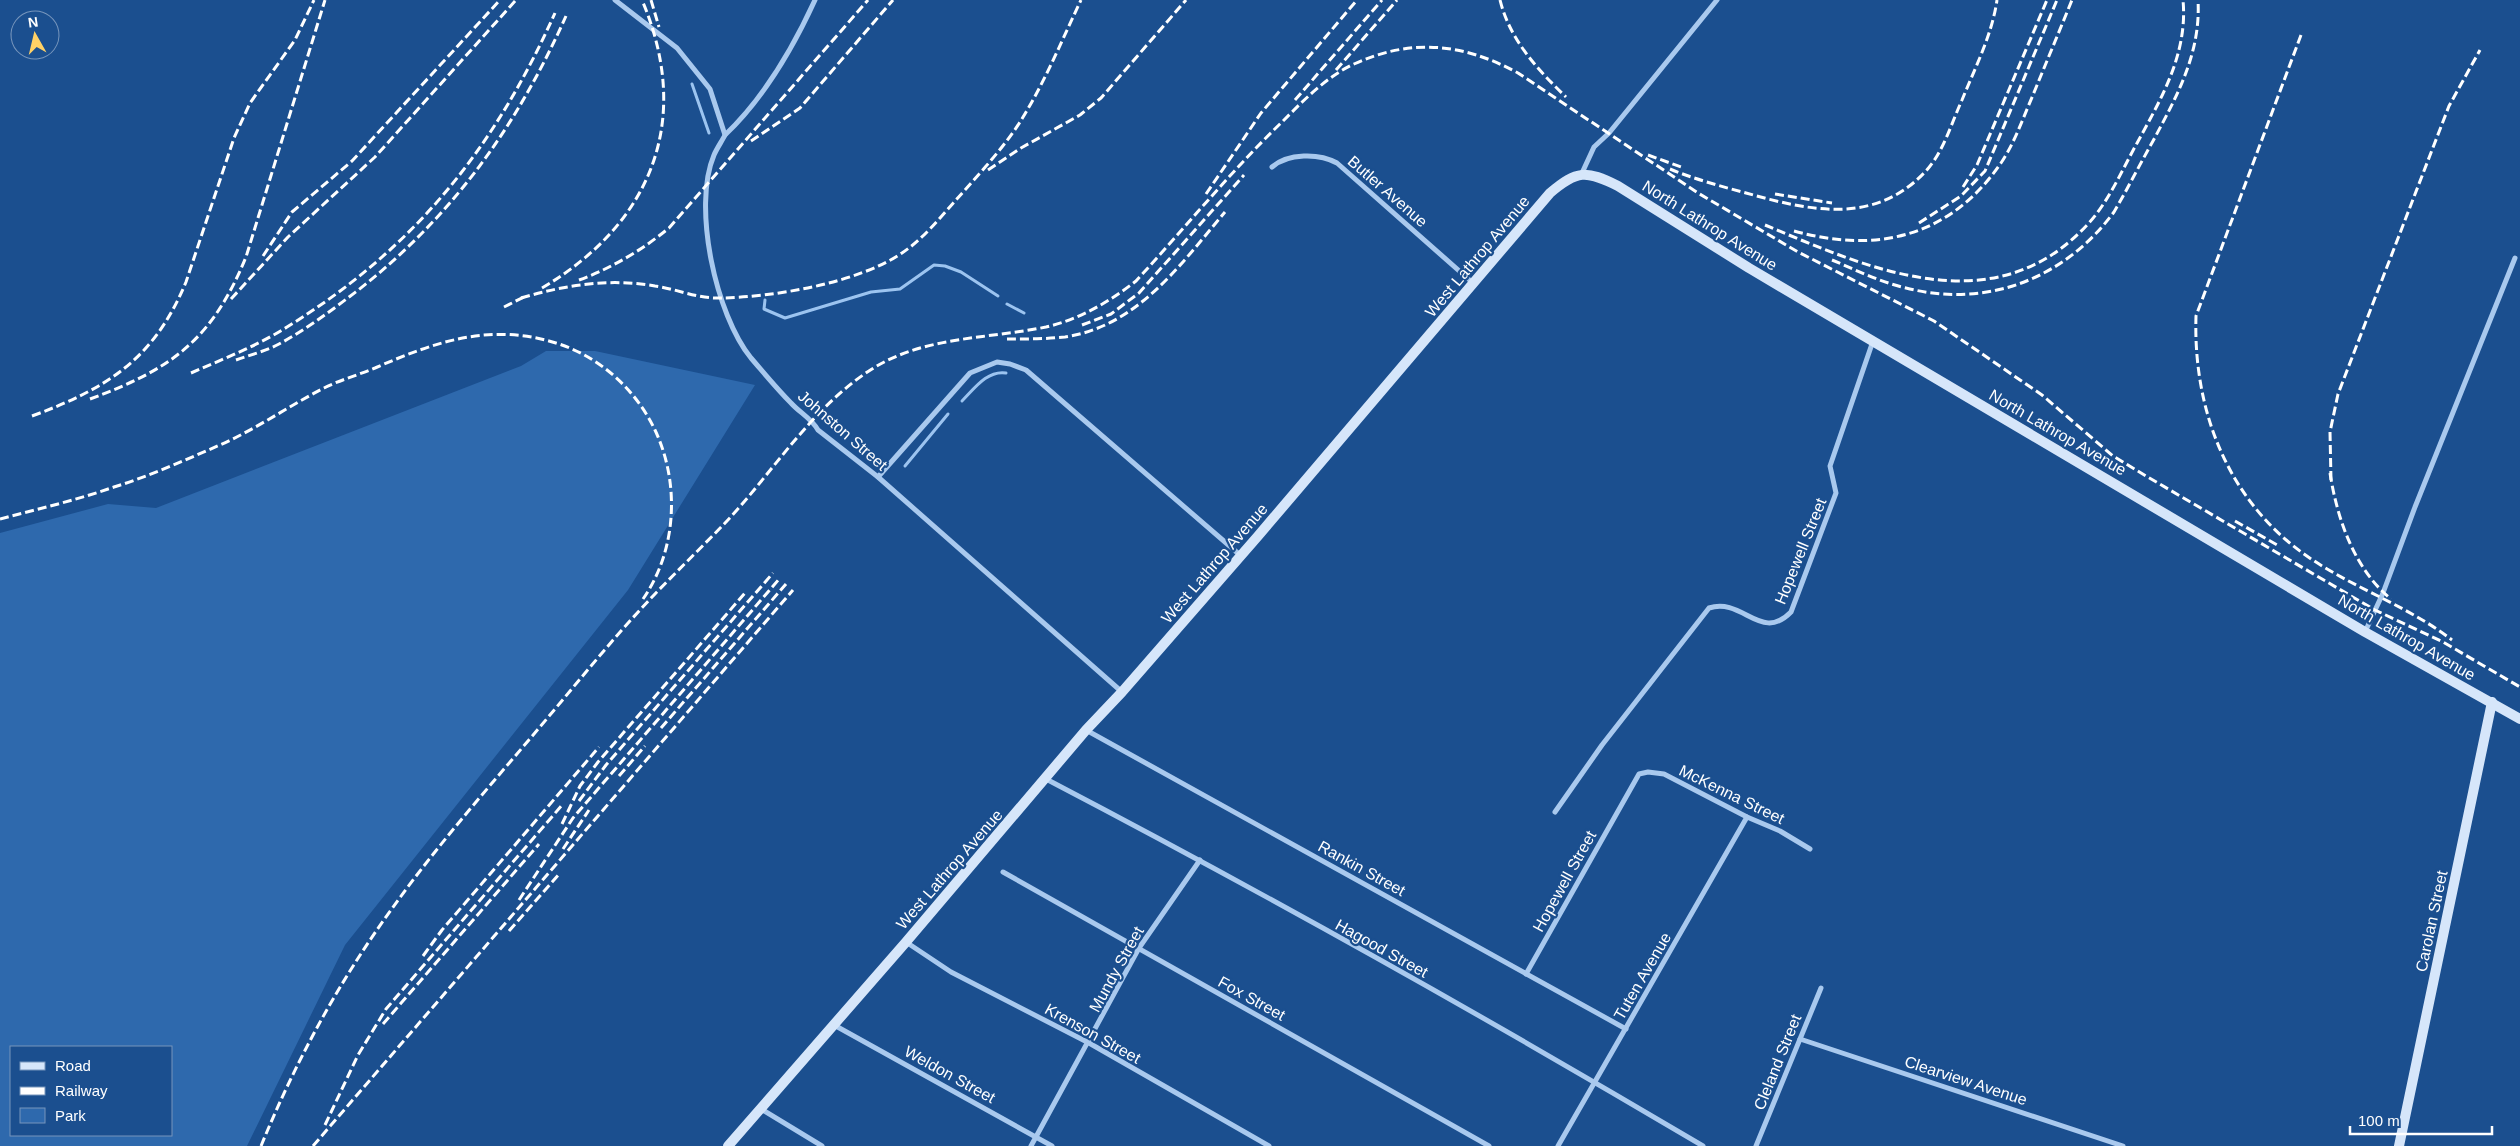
<svg xmlns="http://www.w3.org/2000/svg" width="2520" height="1146" viewBox="0 0 2520 1146" font-family="Helvetica,sans-serif">
<style>
.green{fill:#2e69ad;fill-rule:evenodd}
.lines{fill:none;stroke-linecap:round;stroke-linejoin:round}
.stream{stroke:#9cc4f0;stroke-width:3}
.street{stroke:#a9c9ee;stroke-width:5}
.secondary{stroke:#d6e6fa;stroke-width:10}
.rail{stroke:#fff;stroke-width:3;stroke-dasharray:9 4;stroke-linecap:butt}
.labels{text-anchor:middle;stroke-width:4.5;stroke-linejoin:round;paint-order:stroke}
.street-label{font-size:16px;fill:#fff;stroke:#1b4f8f}
</style>
<rect width="100%" height="100%" fill="#1b4f8f"/>
<!-- green -->
<path class="green" d="M 546,351 L 595,351 L 755,385 L 628,590 L 345,945 L 247,1146 L 0,1146 L 0,533 L 108,504 L 156,508 L 521,366 ZM 11,1047 L 171,1047 L 171,1135 L 11,1135 Z"/>
<g class="lines">
<!-- stream -->
<g class="stream">
<path d="M 692,84 L 709,133"/>
<path d="M 765,300 L 764,309 L 785,318 L 871,292 L 900,289 L 934,265 L 945,266 L 961,272 L 998,296"/>
<path d="M 1007,304 L 1024,313"/>
<path d="M 962,401 C 974,389 987,370 1006,373"/>
<path d="M 905,466 L 948,414"/>
</g>
<!-- street -->
<g class="street">
<path d="M 615,0 L 677,48 L 710,89 L 725,135 C 722,141 717,148 714,155 C 692,207 716,315 751,358 C 764,373 777,389 791,403 C 800,413 811,418 818,430 L 878,477 L 1122,692"/>
<path d="M 725,135 C 764,98 793,48 815,0"/>
<path d="M 1272,167 C 1288,153 1319,153 1337,163 L 1474,284"/>
<path d="M 1582,173 L 1594,147 L 1609,133 L 1717,0"/>
<path d="M 878,477 L 970,373 L 997,362 L 1010,364 L 1026,370 L 1240,555"/>
<path d="M 2365,632 L 2383,593 L 2415,507 L 2515,258"/>
<path d="M 1086,730 L 1626,1029"/>
<path d="M 1046,779 C 1268,895 1487,1018 1703,1146"/>
<path d="M 1555,812 L 1602,745 L 1709,608 C 1743,597 1761,643 1791,612 L 1836,493 L 1830,466 L 1873,341"/>
<path d="M 1003,872 L 1489,1146"/>
<path d="M 906,942 L 951,972 L 1089,1043 L 1269,1146"/>
<path d="M 1526,974 L 1639,774 L 1648,772 L 1664,774 L 1747,817 L 1780,831 L 1810,849"/>
<path d="M 834,1025 L 1052,1146"/>
<path d="M 1800,1039 L 2123,1146"/>
<path d="M 761,1109 L 822,1146"/>
<path d="M 1031,1146 L 1139,948 L 1200,860"/>
<path d="M 1558,1146 L 1747,817"/>
<path d="M 1756,1146 L 1821,988"/>
</g>
<!-- secondary -->
<g class="secondary">
<path d="M 728,1146 L 906,942 L 1086,730 L 1122,692 L 1258,536 L 1550,193 C 1577,170 1586,170 1618,186 L 1749,268 L 2365,632 L 2520,719"/>
<path d="M 2399,1146 L 2492,702"/>
</g>
<!-- rail -->
<g class="rail">
<path d="M 651,0 L 659,27"/>
<path d="M 1500,0 C 1510,40 1537,69 1566,97"/>
<path d="M 2301,35 L 2196,316 C 2193,409 2227,499 2304,554 C 2350,587 2407,605 2452,640"/>
<path d="M 1336,70 L 1397,0"/>
<path d="M 1295,100 L 1382,0"/>
<path d="M 751,141 L 800,108 L 893,0"/>
<path d="M 1648,155 L 1681,167"/>
<path d="M 1670,169 C 1694,179 1720,186 1746,193 C 1807,210 1873,226 1924,173 C 1943,154 1951,124 1962,100 C 1975,68 1992,35 1997,0"/>
<path d="M 988,170 L 1021,148 L 1080,115 L 1101,98 L 1186,0"/>
<path d="M 1963,187 L 1977,165 L 2047,0"/>
<path d="M 1206,194 L 1261,113 L 1357,0"/>
<path d="M 1775,194 L 1832,203"/>
<path d="M 1919,223 L 1961,196 L 1985,171 L 2057,0"/>
<path d="M 1765,225 C 1870,269 1994,325 2087,225 C 2108,203 2121,172 2136,145 C 2161,99 2188,54 2183,0"/>
<path d="M 1794,231 C 1877,254 1950,237 2001,163 C 2015,142 2023,118 2033,95 C 2046,63 2059,32 2072,0"/>
<path d="M 263,256 L 292,212 L 352,161 L 500,0"/>
<path d="M 1832,260 C 1856,270 1880,282 1906,288 C 1988,309 2065,278 2114,212 C 2128,188 2140,164 2153,141 C 2177,96 2201,53 2198,0"/>
<path d="M 579,280 C 612,268 642,250 669,228 L 868,0"/>
<path d="M 542,288 C 652,223 693,120 642,0"/>
<path d="M 521,298 C 566,285 608,278 655,286 C 677,289 698,299 721,298 C 774,297 858,283 902,253 C 923,239 939,219 956,200 C 978,175 1002,150 1020,122 C 1044,84 1062,40 1081,0"/>
<path d="M 231,299 L 288,237 L 375,157 L 516,0"/>
<path d="M 504,307 L 526,296"/>
<path d="M 1082,325 L 1111,314 L 1139,293 L 1244,175"/>
<path d="M 1007,339 C 1026,339 1046,339 1065,337 C 1138,326 1180,265 1225,212"/>
<path d="M 236,360 C 250,355 266,351 279,344 C 307,329 332,310 357,291 C 453,216 517,126 566,16"/>
<path d="M 191,373 C 223,359 257,346 287,327 C 415,248 494,149 555,13"/>
<path d="M 90,399 C 172,369 212,340 246,257 L 325,0"/>
<path d="M 32,416 C 108,388 154,359 186,282 L 234,138 L 250,103 L 295,40 L 314,0"/>
<path d="M 2330,473 C 2337,518 2354,569 2391,599"/>
<path d="M 2331,480 L 2330,432 L 2338,394 L 2449,106 L 2480,50"/>
<path d="M 0,519 C 38,509 77,500 114,487 C 150,476 185,460 220,445 C 256,429 289,406 324,388 C 340,380 358,375 375,368 C 437,341 492,322 559,344 C 601,358 636,390 655,430 C 680,483 677,550 643,599"/>
<path d="M 2235,521 L 2279,546"/>
<path d="M 661,728 L 786,584"/>
<path d="M 619,776 L 645,746"/>
<path d="M 579,801 L 606,765 L 773,573"/>
<path d="M 562,824 L 580,786 L 598,762 L 745,593"/>
<path d="M 563,849 L 589,810"/>
<path d="M 519,900 L 573,818 L 780,578"/>
<path d="M 509,931 L 560,873"/>
<path d="M 423,956 L 442,930 L 599,747"/>
<path d="M 383,1024 L 539,844"/>
<path d="M 325,1125 L 358,1055 L 386,1009 L 563,804"/>
<path d="M 261,1146 C 295,1063 338,983 391,910 C 433,851 481,796 528,741 C 570,692 610,641 654,595 C 678,570 703,546 726,522 C 774,471 812,407 872,369 C 924,336 988,339 1046,327 C 1080,319 1109,302 1136,281 C 1185,228 1231,171 1283,121 C 1304,100 1326,77 1354,64 C 1411,38 1463,43 1518,73 L 1698,193 L 1798,252 L 1934,321 L 2042,395 L 2113,456 L 2146,476 L 2375,610 L 2443,642 L 2520,687"/>
<path d="M 313,1146 L 793,590"/>
</g>
</g>
<g class="labels">
<!-- street labels -->
<g class="street-label">
<text transform="translate(1388 191) rotate(41)" y="6">Butler Avenue</text>
<text transform="translate(1710 225) rotate(32)" y="6">North Lathrop Avenue</text>
<text transform="translate(1477 256) rotate(-50)" y="6">West Lathrop Avenue</text>
<text transform="translate(843 430) rotate(41)" y="6">Johnston Street</text>
<text transform="translate(2058 432) rotate(30)" y="6">North Lathrop Avenue</text>
<text transform="translate(1800 551) rotate(-68)" y="6">Hopewell Street</text>
<text transform="translate(1214 563) rotate(-49)" y="6">West Lathrop Avenue</text>
<text transform="translate(2407 637) rotate(30)" y="6">North Lathrop Avenue</text>
<text transform="translate(1732 794) rotate(26)" y="6">McKenna Street</text>
<text transform="translate(1362 868) rotate(29)" y="6">Rankin Street</text>
<text transform="translate(949 869) rotate(-49)" y="6">West Lathrop Avenue</text>
<text transform="translate(1564 881) rotate(-61)" y="6">Hopewell Street</text>
<text transform="translate(2431 921) rotate(-78)" y="6">Carolan Street</text>
<text transform="translate(1382 948) rotate(29)" y="6">Hagood Street</text>
<text transform="translate(1116 969) rotate(-61)" y="6">Mundy Street</text>
<text transform="translate(1642 976) rotate(-60)" y="6">Tuten Avenue</text>
<text transform="translate(1252 998) rotate(29)" y="6">Fox Street</text>
<text transform="translate(1093 1033) rotate(29)" y="6">Krenson Street</text>
<text transform="translate(1777 1062) rotate(-68)" y="6">Cleland Street</text>
<text transform="translate(950 1074) rotate(29)" y="6">Weldon Street</text>
<text transform="translate(1966 1080) rotate(18)" y="6">Clearview Avenue</text>
</g>
</g>
<!-- legend -->
<rect x="10" y="1046" width="162" height="90" fill="#1b4f8f" stroke="#7695bc"/>
<rect x="20" y="1062" width="25" height="8" fill="#d6e6fa" stroke="#7695bc"/>
<text x="55" y="1071" font-size="15" fill="#ffffff">Road</text>
<rect x="20" y="1087" width="25" height="8" fill="#ffffff" stroke="#7695bc"/>
<text x="55" y="1096" font-size="15" fill="#ffffff">Railway</text>
<rect x="20" y="1108" width="25" height="15" fill="#2e69ad" stroke="#7695bc"/>
<text x="55" y="1121" font-size="15" fill="#ffffff">Park</text>
<!-- north arrow -->
<g transform="translate(35 35) rotate(352)"><circle r="24" fill="#1b4f8f" stroke="#7695bc"/>
<path d="M0-4L9 19L0 12L-9 19Z" fill="#ffd166"/>
<text y="-8" font-size="14" font-weight="bold" text-anchor="middle" fill="#ffffff">N</text>
</g>
<!-- scale -->
<path d="M2350 1126v8h142v-8" fill="none" stroke="#ffffff" stroke-width="2.5"/>
<text x="2358" y="1126" font-size="15" fill="#ffffff" stroke="#1b4f8f" stroke-width="4" paint-order="stroke">100 m</text>
</svg>
